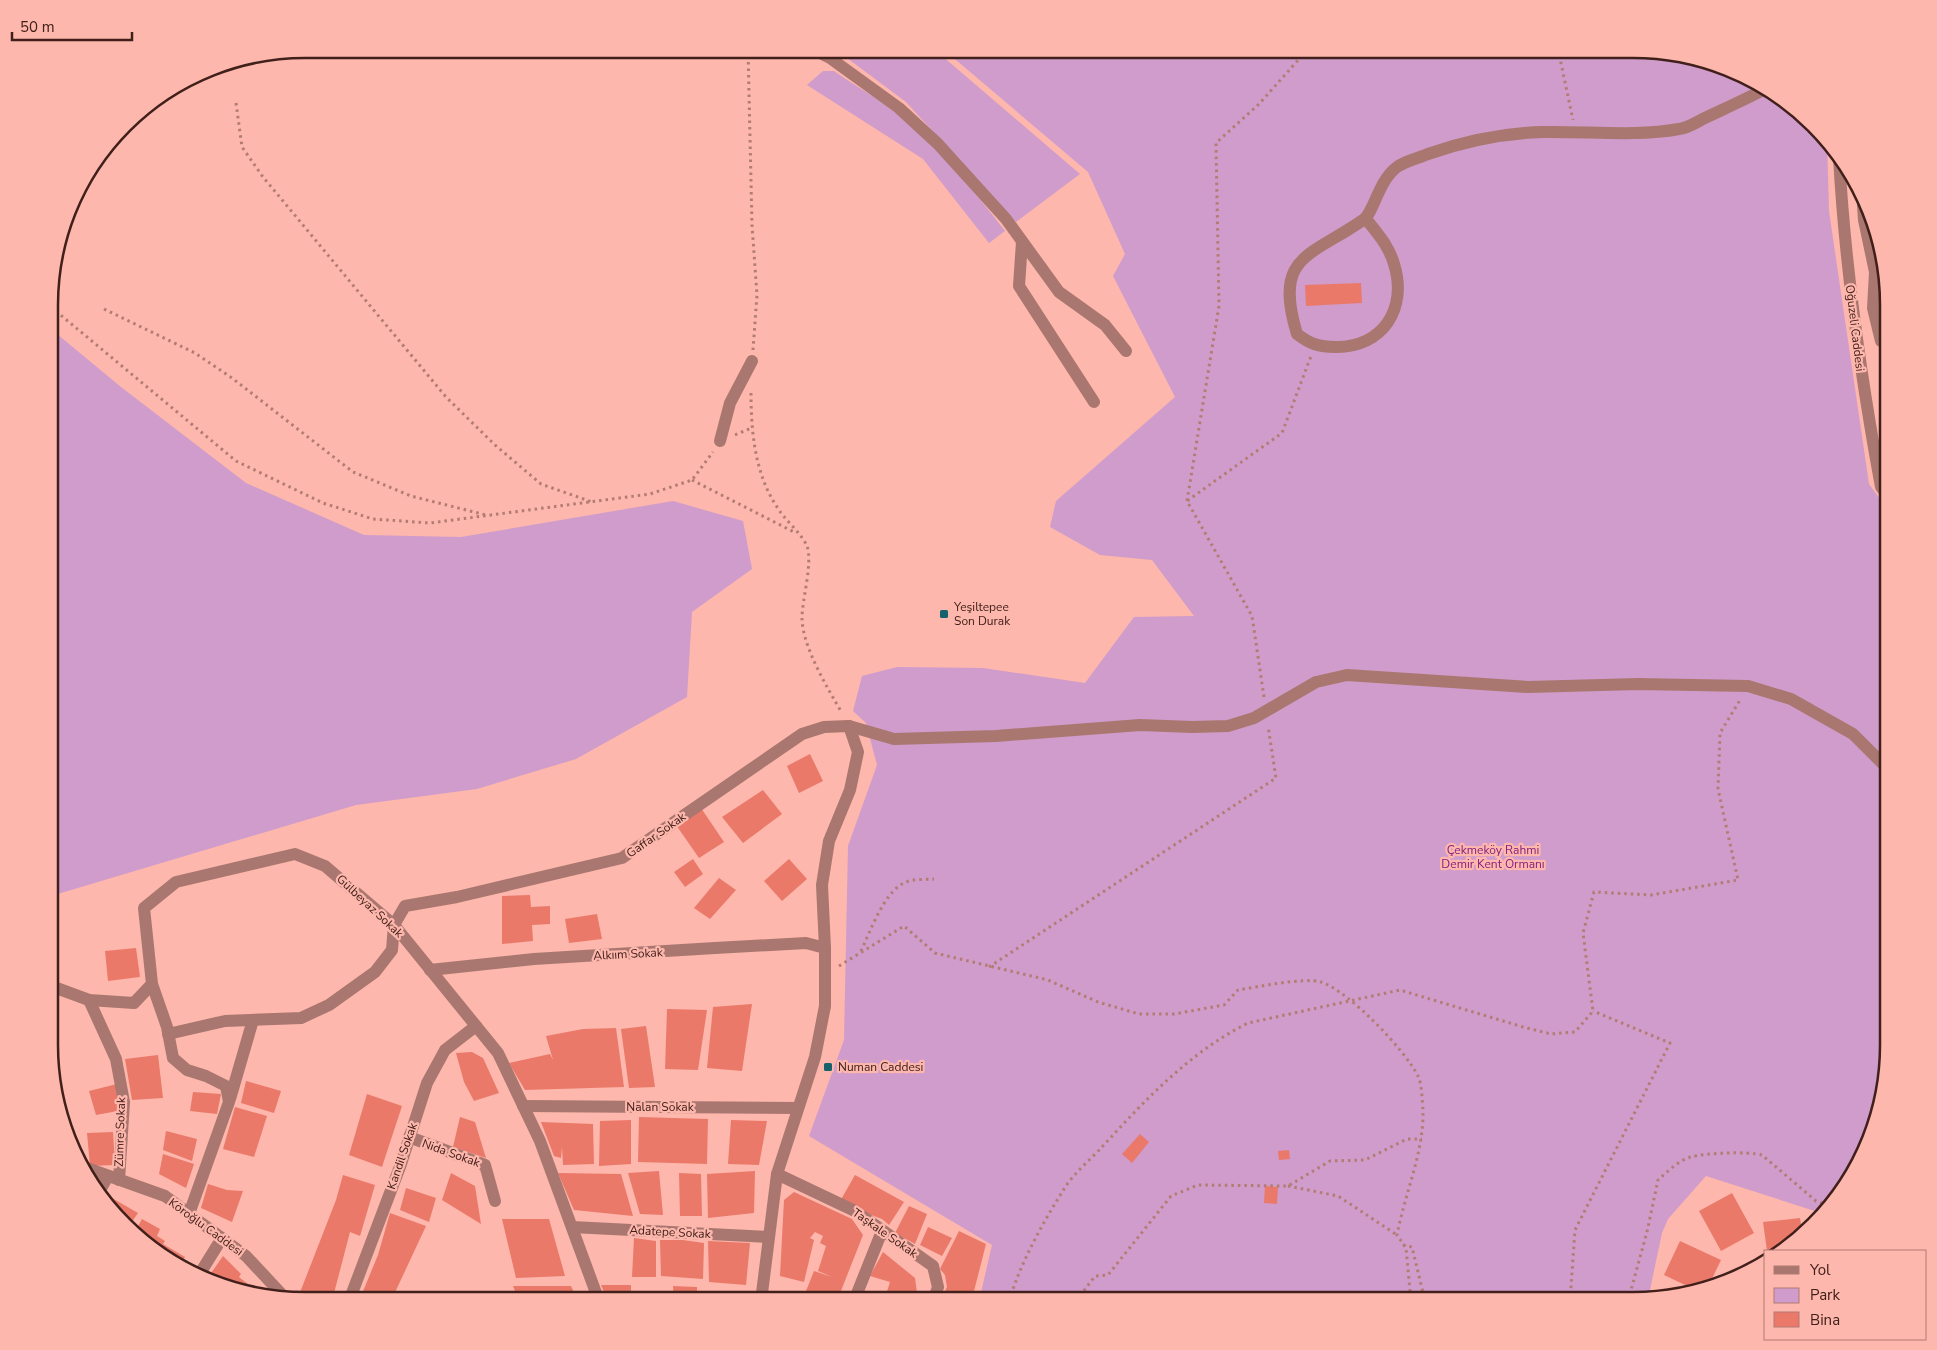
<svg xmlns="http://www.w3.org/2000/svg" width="1937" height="1350" viewBox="0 0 1937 1350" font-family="'Nunito Sans',sans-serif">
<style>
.green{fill:#cf9ccb}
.building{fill:#eb796a}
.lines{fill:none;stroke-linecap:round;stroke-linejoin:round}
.path{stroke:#b37c73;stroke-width:3;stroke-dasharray:2.5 4;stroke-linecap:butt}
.minor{stroke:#a9776f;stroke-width:12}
.poi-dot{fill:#15626d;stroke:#fdb7ac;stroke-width:2}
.labels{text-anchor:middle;stroke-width:4.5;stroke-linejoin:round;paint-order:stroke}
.street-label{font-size:12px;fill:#41201b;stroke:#fdb7ac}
.poi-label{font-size:12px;fill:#41201b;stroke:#fdb7ac;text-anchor:start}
.park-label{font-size:12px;fill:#842182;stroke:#fdb7ac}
.rim{fill:none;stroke:#41201b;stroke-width:2.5}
</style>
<rect width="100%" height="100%" fill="#fdb7ac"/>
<!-- green -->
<g class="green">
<path d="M 835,49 L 934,49 L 1080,174 L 1016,222 L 906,102 Z"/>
<path d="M 943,49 L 1649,49 L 1715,62 L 1788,101 L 1825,136 L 1827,140 L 1829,211 L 1869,484 L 1888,510 L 1888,1062 L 1875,1128 L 1836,1201 L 1824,1214 L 1706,1176 L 1668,1219 L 1662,1233 L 1648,1299 L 1633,1301 L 979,1301 L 992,1245 L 809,1136 L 844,1040 L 848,846 L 877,765 L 866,723 L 853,711 L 862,676 L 897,667 L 983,668 L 1085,683 L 1134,617 L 1194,616 L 1152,560 L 1100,555 L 1050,527 L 1056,501 L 1175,397 L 1113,276 L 1125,254 L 1088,172 Z"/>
<path d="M 823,71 L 834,71 C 852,84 873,95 891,109 C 934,142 972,188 1005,231 L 989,243 L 923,159 L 807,85 Z"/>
<path d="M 51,329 L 121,387 L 246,483 L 364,535 L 461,537 L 673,501 L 743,521 L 752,569 L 692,612 L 687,697 L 576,759 L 477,789 L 356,805 L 51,896 Z"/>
</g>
<!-- building -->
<g class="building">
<path d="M 1361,283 L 1362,303 L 1306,306 L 1305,285 Z"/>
<path d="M 1886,283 L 1888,288 L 1888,308 L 1876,301 Z"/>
<path d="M 1888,352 L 1888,366 L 1881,363 Z"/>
<path d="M 810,754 L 823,781 L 799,793 L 787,766 Z"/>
<path d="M 763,790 L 782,814 L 743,843 L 722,817 Z"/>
<path d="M 699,805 L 724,842 L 699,858 L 674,822 Z"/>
<path d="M 693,859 L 703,874 L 685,887 L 674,872 Z"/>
<path d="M 789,859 L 807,879 L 782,901 L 764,881 Z"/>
<path d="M 719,878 L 736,890 L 710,919 L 694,908 Z"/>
<path d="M 530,895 L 531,907 L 550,906 L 550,924 L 532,925 L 533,941 L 502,944 L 502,896 Z"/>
<path d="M 597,914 L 602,939 L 569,943 L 565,919 Z"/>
<path d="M 136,948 L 140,977 L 108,981 L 105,951 Z"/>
<path d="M 752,1004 L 742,1071 L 707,1068 L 713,1007 Z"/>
<path d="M 667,1009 L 707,1010 L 698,1070 L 665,1069 Z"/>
<path d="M 646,1026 L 655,1087 L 629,1088 L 621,1029 Z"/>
<path d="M 616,1028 L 624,1087 L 525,1090 L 509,1063 L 550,1054 L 553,1060 L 546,1036 L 583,1029 Z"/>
<path d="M 472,1052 L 483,1058 L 499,1093 L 474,1101 L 464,1082 L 456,1053 Z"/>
<path d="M 158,1055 L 163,1098 L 132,1100 L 125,1059 Z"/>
<path d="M 246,1081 L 281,1091 L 274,1113 L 241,1103 Z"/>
<path d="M 117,1084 L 123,1110 L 96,1115 L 89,1091 Z"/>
<path d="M 193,1092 L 221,1094 L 217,1114 L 190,1111 Z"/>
<path d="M 367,1094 L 402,1106 L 382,1167 L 349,1155 Z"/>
<path d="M 235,1107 L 267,1116 L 254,1157 L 223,1149 Z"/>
<path d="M 460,1117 L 475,1122 L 486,1158 L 453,1147 Z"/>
<path d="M 639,1117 L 708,1119 L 707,1164 L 638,1162 Z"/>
<path d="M 631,1120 L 631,1164 L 599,1166 L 600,1121 Z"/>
<path d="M 731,1120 L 767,1121 L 759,1165 L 728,1164 Z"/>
<path d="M 541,1122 L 593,1124 L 594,1164 L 563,1165 L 562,1147 L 561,1158 L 554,1156 Z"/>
<path d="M 166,1131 L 197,1139 L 192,1161 L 163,1150 Z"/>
<path d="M 113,1132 L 115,1165 L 90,1166 L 87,1133 Z"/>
<path d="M 1140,1134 L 1149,1142 L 1132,1163 L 1122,1154 Z"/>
<path d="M 1289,1150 L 1290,1159 L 1279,1160 L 1278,1151 Z"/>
<path d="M 163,1154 L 194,1164 L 186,1188 L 159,1174 Z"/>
<path d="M 659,1171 L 663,1215 L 640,1214 L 628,1173 Z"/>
<path d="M 755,1171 L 754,1213 L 708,1218 L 707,1174 Z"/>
<path d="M 451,1173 L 475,1186 L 481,1224 L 442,1200 Z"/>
<path d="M 558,1173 L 621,1174 L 633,1216 L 574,1210 Z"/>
<path d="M 679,1173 L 701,1174 L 702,1216 L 680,1216 Z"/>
<path d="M 343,1175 L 375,1185 L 360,1236 L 350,1232 L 332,1301 L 305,1301 L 299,1295 L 336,1200 Z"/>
<path d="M 855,1175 L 904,1202 L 889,1225 L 882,1219 L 839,1203 Z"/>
<path d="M 208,1184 L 227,1190 L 243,1191 L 232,1222 L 201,1208 Z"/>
<path d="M 1265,1186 L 1278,1187 L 1277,1204 L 1264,1203 Z"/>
<path d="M 406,1188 L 436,1198 L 429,1222 L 400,1210 Z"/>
<path d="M 794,1192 L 852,1219 L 863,1235 L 837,1301 L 805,1301 L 807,1298 L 804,1296 L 814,1271 L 832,1277 L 818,1271 L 826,1246 L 820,1243 L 823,1236 L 815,1232 L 810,1238 L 814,1240 L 804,1282 L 780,1276 L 784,1200 Z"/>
<path d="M 1732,1193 L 1754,1233 L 1721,1251 L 1699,1211 Z"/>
<path d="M 112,1198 L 138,1213 L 129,1226 L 110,1203 Z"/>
<path d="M 909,1206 L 927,1214 L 915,1244 L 895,1233 Z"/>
<path d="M 390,1213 L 426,1226 L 391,1301 L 359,1301 L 378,1255 Z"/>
<path d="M 1800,1218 L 1803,1236 L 1801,1238 L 1781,1251 L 1767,1251 L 1763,1222 Z"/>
<path d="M 142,1219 L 160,1229 L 157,1236 L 165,1241 L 163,1244 L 185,1257 L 180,1265 L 149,1249 L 135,1232 Z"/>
<path d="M 502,1219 L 549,1219 L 565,1276 L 516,1278 Z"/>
<path d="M 928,1227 L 952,1238 L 942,1256 L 920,1245 Z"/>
<path d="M 959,1231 L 986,1244 L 973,1295 L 971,1301 L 940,1301 L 947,1287 L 945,1275 L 940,1269 Z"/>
<path d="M 634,1238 L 656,1241 L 656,1277 L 632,1277 Z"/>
<path d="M 660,1240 L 683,1240 L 704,1243 L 703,1279 L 661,1276 Z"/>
<path d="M 708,1241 L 750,1243 L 746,1285 L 709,1282 Z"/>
<path d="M 1680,1241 L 1721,1260 L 1707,1289 L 1700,1292 L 1664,1275 Z"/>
<path d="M 883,1252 L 915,1278 L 917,1293 L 914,1301 L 884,1301 L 890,1282 L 870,1276 Z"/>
<path d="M 223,1256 L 241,1274 L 239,1277 L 254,1289 L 251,1293 L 222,1288 L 207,1279 Z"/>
<path d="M 601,1285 L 631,1285 L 631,1301 L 608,1301 Z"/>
<path d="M 513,1286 L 571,1286 L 578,1301 L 519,1301 Z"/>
<path d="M 673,1286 L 697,1287 L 697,1301 L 674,1301 Z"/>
</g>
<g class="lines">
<!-- path -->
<g class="path">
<path d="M 748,49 L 752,225 L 757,295 L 753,350"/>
<path d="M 1558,49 L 1573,120"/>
<path d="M 236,103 L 242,147 L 263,177 L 446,397 L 495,445 L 541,484 L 592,502"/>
<path d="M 51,307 L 236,461 L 323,503 L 373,519 L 430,523 L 650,494 L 692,480 L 713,452"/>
<path d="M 104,309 L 195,353 L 232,378 L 353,472 L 411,496 L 486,515"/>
<path d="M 751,393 C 751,432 755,474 777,507 C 784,519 802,534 807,546 C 813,563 802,600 802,618 C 802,646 828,689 842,713"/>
<path d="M 735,435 L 751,428"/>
<path d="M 692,480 L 794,532"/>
<path d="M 1187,501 L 1219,306 L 1216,143 L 1259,104 L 1308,49"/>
<path d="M 1264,697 L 1252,616 L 1187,501 L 1282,433 L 1311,356"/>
<path d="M 861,951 C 870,932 883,895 902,884 C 911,878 924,880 934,879"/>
<path d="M 839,966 L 904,926 L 935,953 L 1048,980 L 1098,1002 L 1139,1014 L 1174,1014 L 1224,1005 L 1238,990 C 1257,987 1305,977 1321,982 C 1349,991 1405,1050 1418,1076 C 1422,1084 1422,1100 1423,1110 C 1424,1152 1405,1193 1397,1235 L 1406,1248 L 1411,1301"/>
<path d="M 989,967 L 1276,778 L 1268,726"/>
<path d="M 1288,1186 L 1338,1196 L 1397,1235"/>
<path d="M 1403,1245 L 1412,1247 L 1425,1301"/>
<path d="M 1009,1301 C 1021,1262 1042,1224 1064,1189 C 1073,1174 1090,1160 1102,1147 C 1146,1099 1190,1052 1248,1023 L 1400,990 L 1523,1027 L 1551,1034 L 1575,1032 L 1593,1011 L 1583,933 L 1594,892 L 1651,895 L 1738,880 L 1718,789 L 1720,733 L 1740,700"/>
<path d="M 1076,1301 L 1095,1276 L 1108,1275 L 1171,1196 L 1198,1185 L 1288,1186 L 1330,1161 L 1365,1160 L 1407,1139 L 1422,1139"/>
<path d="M 1570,1301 L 1575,1230 L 1670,1043 L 1593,1011"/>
<path d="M 1628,1301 L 1647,1232 L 1658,1180 C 1667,1172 1679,1160 1691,1157 C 1704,1153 1749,1151 1762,1155 L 1816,1201 L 1831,1206"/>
</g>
<!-- minor -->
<g class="minor">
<path d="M 812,49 L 830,58 L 899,108 L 938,144 L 1006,219 L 1059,292 L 1105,325 L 1126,351"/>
<path d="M 1839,157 C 1845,268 1861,378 1881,487 L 1888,495"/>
<path d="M 1862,191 L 1864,220 L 1875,272 L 1873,308 L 1881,341"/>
<path d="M 1366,219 C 1377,233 1389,246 1394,264 C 1408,308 1383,348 1335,347 C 1319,347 1310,344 1297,334 C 1273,255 1310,257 1363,220 C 1374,213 1378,181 1397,167 C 1405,161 1419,158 1428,154 C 1465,141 1504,133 1543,132 C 1588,131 1635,137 1679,129 C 1689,128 1698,121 1707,117 C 1726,108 1746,99 1765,89"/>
<path d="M 1022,242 L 1019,286 L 1094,402"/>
<path d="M 720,441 L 730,403 L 752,361"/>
<path d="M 430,970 L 534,959 L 715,948 L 806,943 L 825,948"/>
<path d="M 152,984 L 167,1027 L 173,1058 L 187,1070 L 206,1076 L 226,1086 L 229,1102 L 189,1214"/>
<path d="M 51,986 L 89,1000 L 134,1003 L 152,984 L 144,908 L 176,882 L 295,854 L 325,866 L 394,925 L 498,1053 L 540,1141 L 599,1301"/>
<path d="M 89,1000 L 116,1059 L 124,1102 L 119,1180"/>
<path d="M 168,1034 L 225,1021 L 301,1018 L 329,1005 L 375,972 L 392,950 L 394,925 L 405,906 L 457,897 L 622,858 L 802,734 L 824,727 L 849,726 L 894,739 L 996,736 L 1140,725 L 1192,727 L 1228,726 L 1254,718 L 1316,682 L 1347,675 L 1528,687 L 1638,684 L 1748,686 L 1791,699 L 1853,734 L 1888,769"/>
<path d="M 230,1099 L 253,1020"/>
<path d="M 523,1106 L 798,1108"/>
<path d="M 409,1137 L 485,1165 L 495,1201"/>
<path d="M 81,1166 L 165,1196 L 246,1256 L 288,1301"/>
<path d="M 777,1174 L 855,1211 L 933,1266 L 938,1287 L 933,1301"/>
<path d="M 99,1192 L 108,1176"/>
<path d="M 572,1227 L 767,1237"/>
<path d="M 199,1275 L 222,1238"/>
<path d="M 349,1301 L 401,1164 L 427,1083 L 445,1050 L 476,1026"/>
<path d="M 761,1301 L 777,1174 L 815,1057 L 825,1006 L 825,948 L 822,885 L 829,841 L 850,790 L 858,752 L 849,726"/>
<path d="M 854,1301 L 882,1231"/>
</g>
</g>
<!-- markers -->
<g class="poi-dot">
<rect x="939" y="609" width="10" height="10" rx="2.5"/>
<rect x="823" y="1062" width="10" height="10" rx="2.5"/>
</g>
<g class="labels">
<!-- street labels -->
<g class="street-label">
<text transform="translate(1855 328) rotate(83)" y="4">Oğuzeli Caddesi</text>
<text transform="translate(656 835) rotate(-35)" y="4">Gaffar Sokak</text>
<text transform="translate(370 906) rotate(43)" y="4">Gülbeyaz Sokak</text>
<text transform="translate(628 954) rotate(-3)" y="4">Alkıım Sokak</text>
<text x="660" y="1111">Nalan Sokak</text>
<text transform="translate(120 1132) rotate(-88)" y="4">Zümre Sokak</text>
<text transform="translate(451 1153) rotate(20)" y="4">Nida Sokak</text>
<text transform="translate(402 1156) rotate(-71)" y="4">Kandil Sokak</text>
<text transform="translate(206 1227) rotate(36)" y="4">Köroğlu Caddesi</text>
<text transform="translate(670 1232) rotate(3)" y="4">Adatepe Sokak</text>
<text transform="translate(885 1233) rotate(35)" y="4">Taşkale Sokak</text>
</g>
<!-- poi labels -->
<g class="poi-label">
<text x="954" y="611">Yeşiltepee<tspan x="954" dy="14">Son Durak</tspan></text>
<text x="838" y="1071">Numan Caddesi</text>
</g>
<!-- park labels -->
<g class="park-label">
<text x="1493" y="854">Çekmeköy Rahmi<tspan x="1493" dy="14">Demir Kent Ormanı</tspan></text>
</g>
</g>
<!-- crop -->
<path d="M0 0H1937V1350H0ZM305 58H1633A247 247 0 0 1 1880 305V1045A247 247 0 0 1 1633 1292H305A247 247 0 0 1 58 1045V305A247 247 0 0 1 305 58Z" fill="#fdb7ac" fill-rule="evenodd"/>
<path class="rim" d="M305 58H1633A247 247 0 0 1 1880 305V1045A247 247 0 0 1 1633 1292H305A247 247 0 0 1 58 1045V305A247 247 0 0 1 305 58Z"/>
<!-- legend -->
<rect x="1764" y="1250" width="162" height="90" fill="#fdb7ac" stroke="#b27b72"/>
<rect x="1774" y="1266" width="25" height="8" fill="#a9776f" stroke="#b27b72"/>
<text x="1810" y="1275" font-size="15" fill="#41201b">Yol</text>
<rect x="1774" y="1288" width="25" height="15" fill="#cf9ccb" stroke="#b27b72"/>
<text x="1810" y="1300" font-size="15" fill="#41201b">Park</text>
<rect x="1774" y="1312" width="25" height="15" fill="#eb796a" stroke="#b27b72"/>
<text x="1810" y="1325" font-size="15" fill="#41201b">Bina</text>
<!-- scale -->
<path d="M12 32v8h120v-8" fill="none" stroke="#41201b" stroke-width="2.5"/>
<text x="20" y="32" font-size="15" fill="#41201b" stroke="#fdb7ac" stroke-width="4" paint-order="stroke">50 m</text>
</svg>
